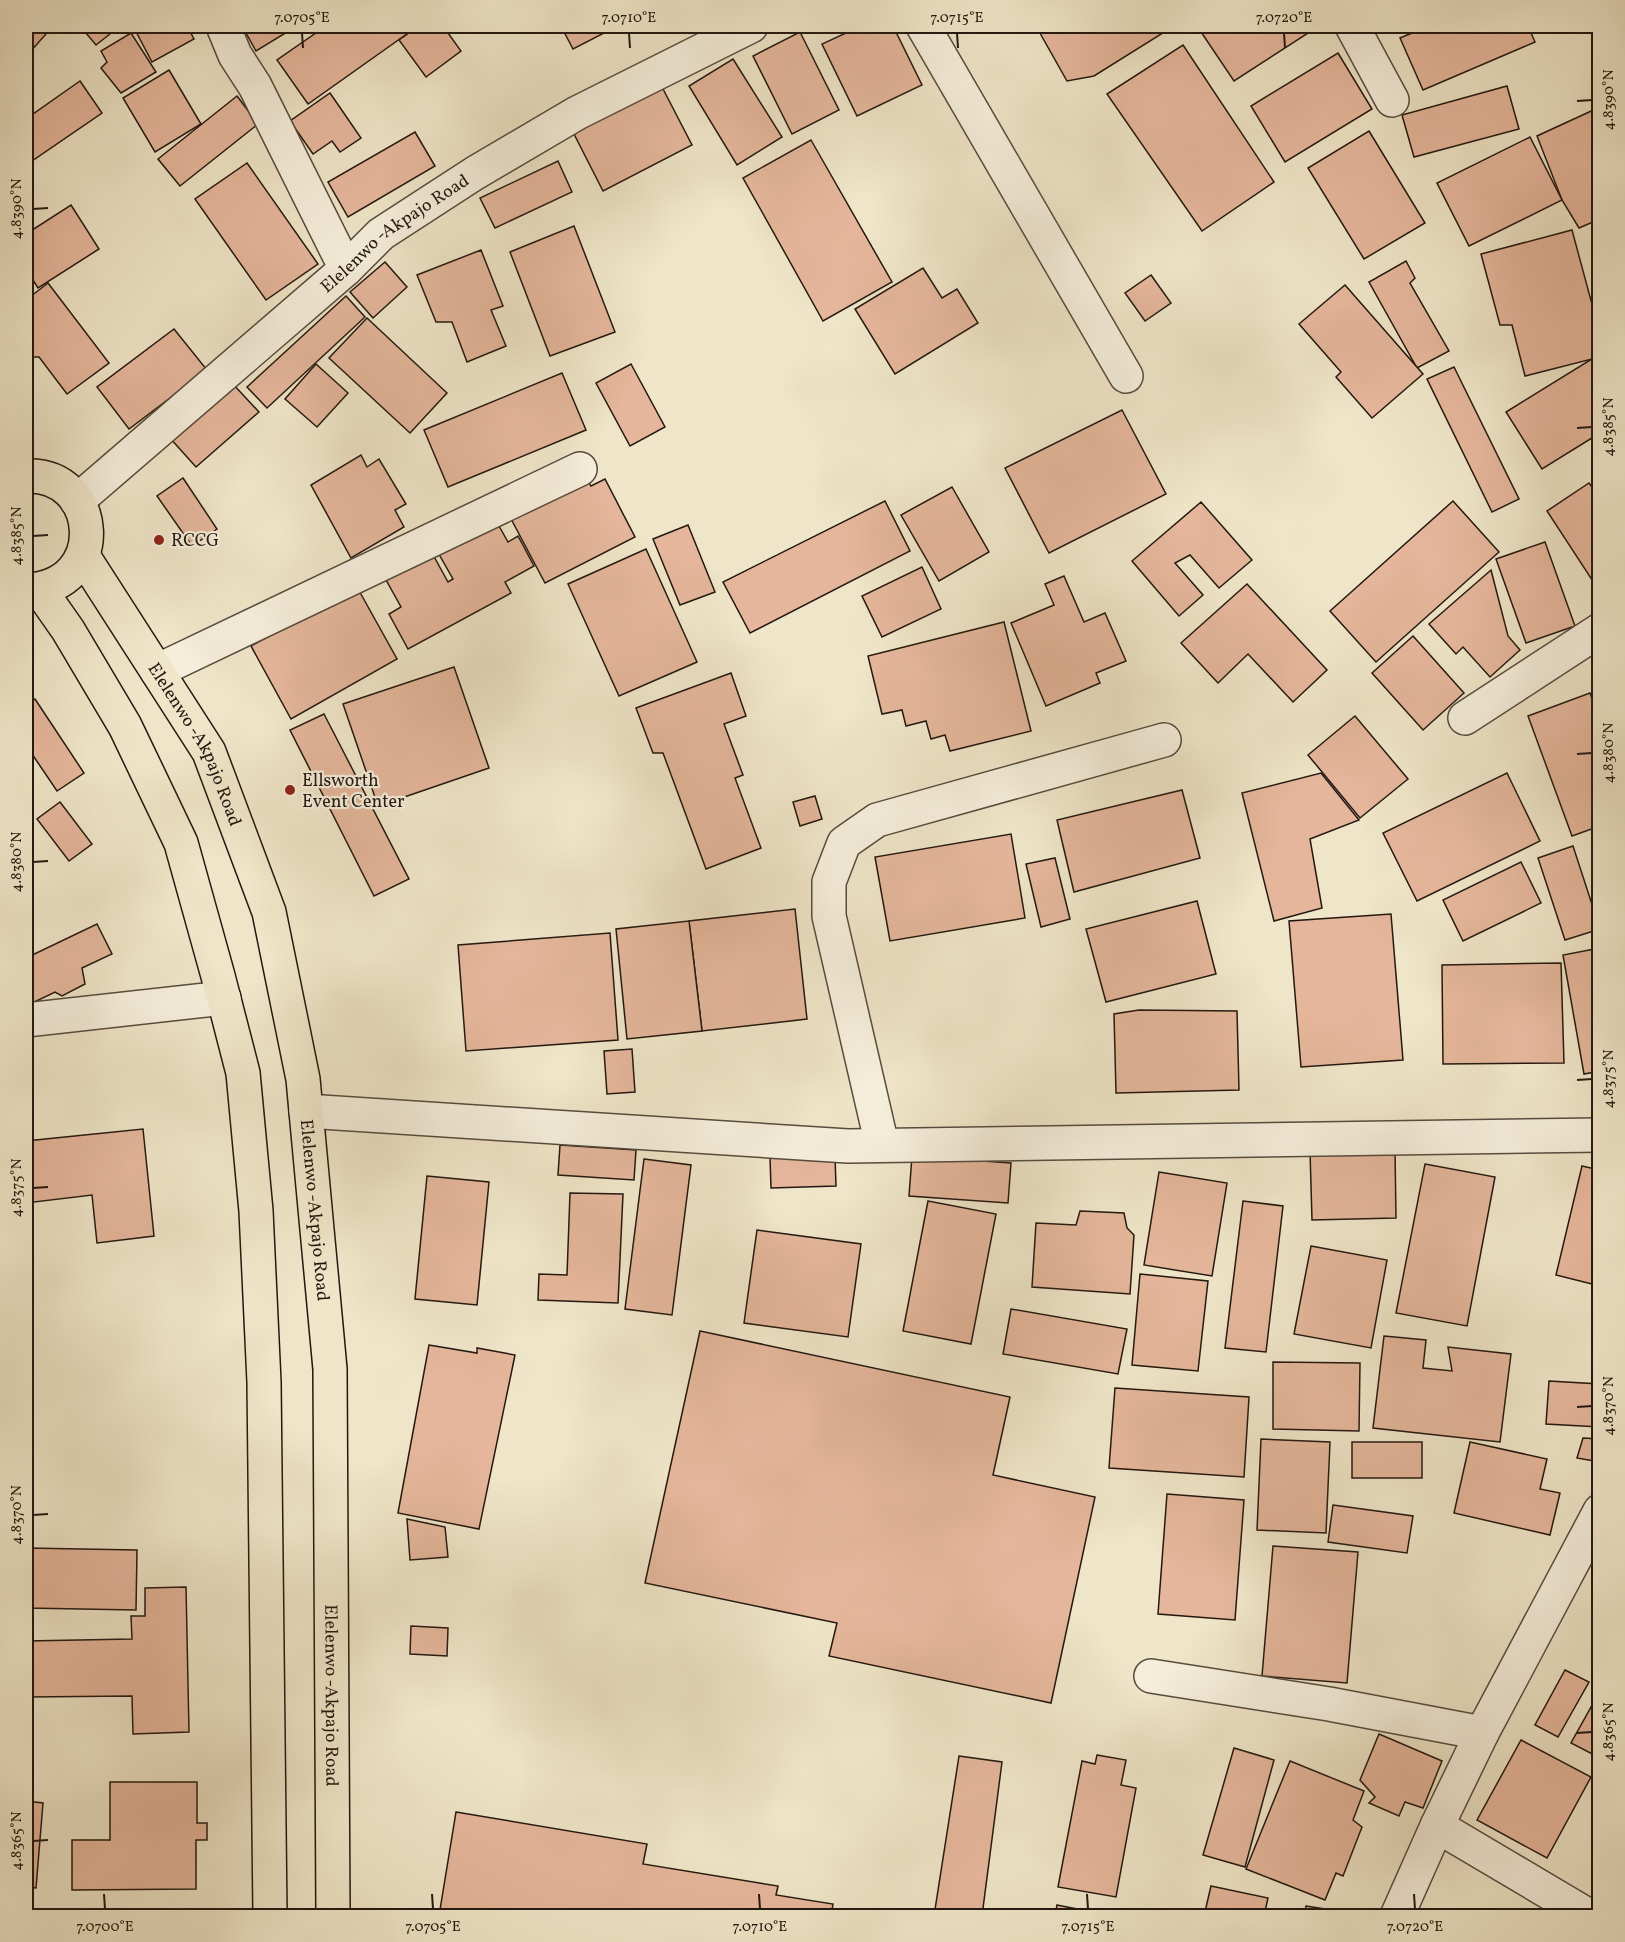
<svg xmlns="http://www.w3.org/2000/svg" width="1625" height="1942" viewBox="0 0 1625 1942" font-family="Vollkorn,serif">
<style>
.building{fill:#e5b69b;stroke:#231810;stroke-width:1.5}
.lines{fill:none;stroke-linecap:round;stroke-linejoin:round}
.minor-casing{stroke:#564b3e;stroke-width:36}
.major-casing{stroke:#231810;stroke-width:36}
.minor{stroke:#f5eedb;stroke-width:33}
.major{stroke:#efe5c8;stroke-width:33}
.ticks{fill:none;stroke:#231810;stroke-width:2}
.poi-dot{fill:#8f2418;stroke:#f5eedb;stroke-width:2}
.labels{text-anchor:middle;stroke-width:4.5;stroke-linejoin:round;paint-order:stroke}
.street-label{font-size:18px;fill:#231810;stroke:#f5eedb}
.poi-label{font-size:18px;fill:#231810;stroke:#f5eedb;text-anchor:start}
.neatline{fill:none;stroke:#231810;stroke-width:2}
.ticks-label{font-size:15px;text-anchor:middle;fill:#231810}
</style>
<rect width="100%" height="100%" fill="#efe5c8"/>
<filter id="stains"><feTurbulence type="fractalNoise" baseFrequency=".00333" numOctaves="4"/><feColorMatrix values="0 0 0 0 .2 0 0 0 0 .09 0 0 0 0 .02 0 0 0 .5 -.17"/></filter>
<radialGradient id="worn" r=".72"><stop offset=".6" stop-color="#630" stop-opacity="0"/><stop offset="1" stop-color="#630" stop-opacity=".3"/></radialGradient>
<!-- building -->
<g class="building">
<path d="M 26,26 L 53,26 L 31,51 L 26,47 Z"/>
<path d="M 80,26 L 120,26 L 96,45 Z"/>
<path d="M 133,26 L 187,26 L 194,39 L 152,62 Z"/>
<path d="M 242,26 L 297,26 L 256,51 Z"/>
<path d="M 326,26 L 418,26 L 308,104 L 277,60 Z"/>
<path d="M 419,26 L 443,26 L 461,51 L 426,77 L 399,40 Z"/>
<path d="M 561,26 L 608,26 L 610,30 L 573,49 Z"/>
<path d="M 668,26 L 684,26 L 670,31 Z"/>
<path d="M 861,26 L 893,26 L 922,85 L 857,116 L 822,44 Z"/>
<path d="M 1036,26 L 1174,26 L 1094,76 L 1067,81 Z"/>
<path d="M 1197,26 L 1319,26 L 1234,81 Z"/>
<path d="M 1429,26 L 1528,26 L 1535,42 L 1423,90 L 1400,38 Z"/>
<path d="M 800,32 L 839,110 L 792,134 L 753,56 Z"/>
<path d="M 131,33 L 156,72 L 121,93 L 101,68 L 107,62 L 101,51 Z"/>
<path d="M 1183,45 L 1274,182 L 1202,231 L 1107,94 Z"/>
<path d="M 1338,53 L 1372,109 L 1285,162 L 1251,106 Z"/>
<path d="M 733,59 L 782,137 L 737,165 L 689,86 Z"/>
<path d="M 169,70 L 201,124 L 155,152 L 123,98 Z"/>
<path d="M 80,81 L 102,113 L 26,165 L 26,119 Z"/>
<path d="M 1507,86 L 1519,129 L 1414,157 L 1402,115 Z"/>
<path d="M 662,87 L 692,145 L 603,191 L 573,132 Z"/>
<path d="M 330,93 L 361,138 L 340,152 L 332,141 L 313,154 L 290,121 Z"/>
<path d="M 237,96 L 258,124 L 180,186 L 158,159 Z"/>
<path d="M 1600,107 L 1600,219 L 1579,228 L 1562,200 L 1537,136 Z"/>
<path d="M 1369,131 L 1425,223 L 1364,259 L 1308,168 Z"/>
<path d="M 415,132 L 435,166 L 348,217 L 328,182 Z"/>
<path d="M 1530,137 L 1562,200 L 1469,246 L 1437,183 Z"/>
<path d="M 811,140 L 892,282 L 823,321 L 743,178 Z"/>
<path d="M 558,161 L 572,192 L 495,228 L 480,198 Z"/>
<path d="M 247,163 L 318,264 L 266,300 L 195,199 Z"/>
<path d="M 71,205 L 99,249 L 38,288 L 26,269 L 26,234 Z"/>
<path d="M 574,226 L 615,332 L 550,356 L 510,252 Z"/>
<path d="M 1572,230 L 1600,334 L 1600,357 L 1525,376 L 1512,325 L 1500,325 L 1481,254 Z"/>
<path d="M 481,250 L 503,306 L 491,310 L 506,346 L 467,362 L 452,322 L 436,322 L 417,275 Z"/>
<path d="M 1406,261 L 1415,278 L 1410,283 L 1449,351 L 1417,368 L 1369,282 Z"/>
<path d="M 385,262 L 407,287 L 373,318 L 350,292 Z"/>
<path d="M 923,268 L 942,298 L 957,289 L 978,323 L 895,374 L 855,309 Z"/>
<path d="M 1151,275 L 1171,303 L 1145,321 L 1125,293 Z"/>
<path d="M 48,283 L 109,363 L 67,394 L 39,357 L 33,357 L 26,348 L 26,300 Z"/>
<path d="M 1345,285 L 1423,374 L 1372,418 L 1336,377 L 1341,372 L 1299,324 Z"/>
<path d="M 346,296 L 365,317 L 267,408 L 247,387 Z"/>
<path d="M 367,318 L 447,393 L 410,433 L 329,358 Z"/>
<path d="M 174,329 L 207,370 L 129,429 L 97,387 Z"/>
<path d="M 1595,357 L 1600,364 L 1600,433 L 1542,469 L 1506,412 Z"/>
<path d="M 316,364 L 348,393 L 317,427 L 285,399 Z"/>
<path d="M 631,364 L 665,427 L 630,446 L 596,383 Z"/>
<path d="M 1454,367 L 1519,499 L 1492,512 L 1427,379 Z"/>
<path d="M 562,373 L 586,430 L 448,487 L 424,430 Z"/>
<path d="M 232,383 L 259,412 L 196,467 L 170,438 Z"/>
<path d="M 1122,410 L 1166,494 L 1049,553 L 1005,468 Z"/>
<path d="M 361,455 L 367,467 L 379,459 L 406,504 L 395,510 L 404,527 L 351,558 L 311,485 Z"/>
<path d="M 585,475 L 591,486 L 605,479 L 635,537 L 545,583 L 509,515 Z"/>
<path d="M 183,478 L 217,529 L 192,546 L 157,496 Z"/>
<path d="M 1589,483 L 1600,498 L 1600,583 L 1596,586 L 1547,511 Z"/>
<path d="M 952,487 L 989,552 L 939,581 L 901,515 Z"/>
<path d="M 885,501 L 910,551 L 750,633 L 723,582 Z"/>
<path d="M 1453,501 L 1499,552 L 1376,662 L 1330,611 Z"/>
<path d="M 1201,502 L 1252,560 L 1219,588 L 1190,555 L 1175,563 L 1203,595 L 1179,616 L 1132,561 Z"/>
<path d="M 494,517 L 508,542 L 518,536 L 534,566 L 505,582 L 511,593 L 408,649 L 389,614 L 401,607 L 385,578 L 432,553 L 448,582 L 453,579 L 436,549 Z"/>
<path d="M 688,525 L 715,592 L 680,605 L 653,539 Z"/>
<path d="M 1545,542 L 1575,626 L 1526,643 L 1496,559 Z"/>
<path d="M 646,549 L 697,662 L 619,696 L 568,584 Z"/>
<path d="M 922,567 L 941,609 L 882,637 L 862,596 Z"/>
<path d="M 1491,570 L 1508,636 L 1520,650 L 1490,677 L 1463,647 L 1456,654 L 1429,624 Z"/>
<path d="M 1064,576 L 1084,622 L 1105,613 L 1126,661 L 1096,673 L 1100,683 L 1046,706 L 1011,623 L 1054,605 L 1045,584 Z"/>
<path d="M 1247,584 L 1327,670 L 1293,702 L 1248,654 L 1218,683 L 1181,643 Z"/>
<path d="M 357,587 L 397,659 L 291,719 L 251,646 Z"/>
<path d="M 1004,622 L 1031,731 L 950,751 L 945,735 L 931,739 L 926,721 L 906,726 L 902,710 L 882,714 L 868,656 Z"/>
<path d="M 1413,636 L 1464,693 L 1423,730 L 1372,673 Z"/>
<path d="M 454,667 L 489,768 L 378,806 L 343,704 Z"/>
<path d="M 731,673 L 746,716 L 724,724 L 743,775 L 735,778 L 761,848 L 706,869 L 663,753 L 653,753 L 636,708 Z"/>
<path d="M 1590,693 L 1596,710 L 1600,708 L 1600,826 L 1572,836 L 1528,716 Z"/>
<path d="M 35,699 L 84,773 L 57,791 L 30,751 L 26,754 L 26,705 Z"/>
<path d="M 324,714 L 409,879 L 374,896 L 290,730 Z"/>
<path d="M 1355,716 L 1408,779 L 1360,818 L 1308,755 Z"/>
<path d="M 1321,773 L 1359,820 L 1310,839 L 1322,908 L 1274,921 L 1242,793 Z"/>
<path d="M 1507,773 L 1540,841 L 1417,901 L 1383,833 Z"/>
<path d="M 1182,790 L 1200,858 L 1074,892 L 1057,820 Z"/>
<path d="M 815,796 L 822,819 L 800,826 L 793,802 Z"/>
<path d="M 60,802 L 92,844 L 69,861 L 37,819 Z"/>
<path d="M 1011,834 L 1025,918 L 890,941 L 875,857 Z"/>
<path d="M 1573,846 L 1600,929 L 1565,940 L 1538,858 Z"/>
<path d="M 1055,858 L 1070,919 L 1041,927 L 1026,864 Z"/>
<path d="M 1521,862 L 1541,903 L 1463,941 L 1443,900 Z"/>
<path d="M 1197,901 L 1216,974 L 1106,1002 L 1086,929 Z"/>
<path d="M 795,909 L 807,1019 L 702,1031 L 689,921 Z"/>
<path d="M 1391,914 L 1403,1060 L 1301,1067 L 1289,921 Z"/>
<path d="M 689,921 L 702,1031 L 627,1039 L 616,929 Z"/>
<path d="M 97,924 L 112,954 L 82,968 L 85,984 L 62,996 L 55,992 L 26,1006 L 26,958 Z"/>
<path d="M 610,933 L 618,1040 L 466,1051 L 458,945 Z"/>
<path d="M 1600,948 L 1600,1071 L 1584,1074 L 1563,955 Z"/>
<path d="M 1561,963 L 1564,1063 L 1443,1064 L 1442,965 Z"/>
<path d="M 1139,1010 L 1237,1011 L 1239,1090 L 1116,1093 L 1114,1014 Z"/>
<path d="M 632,1049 L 635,1092 L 607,1094 L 604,1051 Z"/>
<path d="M 143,1129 L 154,1236 L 97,1243 L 92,1195 L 26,1203 L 26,1141 Z"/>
<path d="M 560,1145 L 636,1150 L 634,1180 L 558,1175 Z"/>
<path d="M 1395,1149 L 1396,1218 L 1312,1220 L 1310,1151 Z"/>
<path d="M 835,1156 L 836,1186 L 771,1188 L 770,1158 Z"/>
<path d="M 912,1156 L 1011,1163 L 1008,1203 L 909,1196 Z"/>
<path d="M 644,1159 L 691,1165 L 672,1315 L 625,1309 Z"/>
<path d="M 1425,1164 L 1495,1177 L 1467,1326 L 1396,1313 Z"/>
<path d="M 1582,1166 L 1600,1170 L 1600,1286 L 1556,1275 Z"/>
<path d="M 1159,1172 L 1227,1183 L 1212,1276 L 1144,1265 Z"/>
<path d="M 427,1176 L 489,1182 L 477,1305 L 415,1299 Z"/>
<path d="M 570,1193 L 623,1194 L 618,1303 L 538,1300 L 539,1274 L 567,1275 Z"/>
<path d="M 928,1201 L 996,1214 L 971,1344 L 903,1331 Z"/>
<path d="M 1243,1201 L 1283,1206 L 1266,1352 L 1225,1348 Z"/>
<path d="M 1080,1211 L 1124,1213 L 1127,1228 L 1134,1235 L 1130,1294 L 1032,1287 L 1036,1223 L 1076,1225 Z"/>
<path d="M 757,1230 L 861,1244 L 848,1337 L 744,1323 Z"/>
<path d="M 1311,1246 L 1387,1260 L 1371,1348 L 1294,1334 Z"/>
<path d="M 1140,1274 L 1208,1281 L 1198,1371 L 1132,1365 Z"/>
<path d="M 1011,1309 L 1127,1329 L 1118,1374 L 1003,1354 Z"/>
<path d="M 700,1331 L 1010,1397 L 993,1475 L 1095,1497 L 1051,1703 L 829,1656 L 837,1623 L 645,1583 Z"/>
<path d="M 1384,1336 L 1426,1340 L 1423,1368 L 1452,1371 L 1448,1347 L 1511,1354 L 1500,1442 L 1373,1428 Z"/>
<path d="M 429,1345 L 477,1353 L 477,1348 L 515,1355 L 479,1529 L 398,1513 Z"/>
<path d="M 1273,1362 L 1360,1363 L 1359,1431 L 1273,1429 Z"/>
<path d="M 1549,1381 L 1600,1384 L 1600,1427 L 1546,1424 Z"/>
<path d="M 1115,1388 L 1249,1397 L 1244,1477 L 1109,1468 Z"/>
<path d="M 1583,1438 L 1600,1439 L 1600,1462 L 1577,1458 Z"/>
<path d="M 1261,1439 L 1330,1442 L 1326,1533 L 1257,1530 Z"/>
<rect x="1352" y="1442" width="70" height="36"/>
<path d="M 1470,1442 L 1547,1459 L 1540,1489 L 1560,1493 L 1550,1535 L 1454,1513 Z"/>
<path d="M 1167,1494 L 1244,1500 L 1235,1620 L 1158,1614 Z"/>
<path d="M 1333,1505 L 1413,1516 L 1407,1553 L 1328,1542 Z"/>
<path d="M 407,1519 L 445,1527 L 448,1557 L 410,1560 Z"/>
<path d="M 1273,1546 L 1358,1552 L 1347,1683 L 1262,1676 Z"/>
<path d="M 26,1548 L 137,1550 L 136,1610 L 26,1608 Z"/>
<path d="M 186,1587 L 189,1732 L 133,1734 L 132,1696 L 26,1697 L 26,1641 L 132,1639 L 131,1616 L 145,1616 L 145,1588 Z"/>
<path d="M 411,1626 L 448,1628 L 447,1656 L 410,1654 Z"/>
<path d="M 1565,1670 L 1589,1682 L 1558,1737 L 1535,1725 Z"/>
<path d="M 1600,1691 L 1600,1758 L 1571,1743 Z"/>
<path d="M 1379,1734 L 1442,1761 L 1423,1808 L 1405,1802 L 1399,1816 L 1369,1803 L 1375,1797 L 1360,1780 Z"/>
<path d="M 1521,1740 L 1591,1777 L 1547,1858 L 1477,1820 Z"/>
<path d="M 1234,1748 L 1274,1760 L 1245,1867 L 1203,1855 Z"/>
<path d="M 1097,1755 L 1126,1760 L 1121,1785 L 1136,1788 L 1116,1897 L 1058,1887 L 1082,1761 L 1095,1764 Z"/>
<path d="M 959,1756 L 1002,1762 L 982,1916 L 934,1916 Z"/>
<path d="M 1290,1761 L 1364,1791 L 1353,1820 L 1362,1827 L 1343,1876 L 1336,1873 L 1325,1900 L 1246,1869 Z"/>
<path d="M 110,1782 L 197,1782 L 197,1823 L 207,1823 L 207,1840 L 196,1840 L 196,1889 L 72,1890 L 72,1840 L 110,1840 Z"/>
<path d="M 26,1801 L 43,1803 L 36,1888 L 26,1887 Z"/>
<path d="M 456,1812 L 647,1844 L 643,1864 L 778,1886 L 776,1895 L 833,1904 L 831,1916 L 439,1916 Z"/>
<path d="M 1211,1886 L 1268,1898 L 1264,1916 L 1204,1916 Z"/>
<path d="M 1057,1905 L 1113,1916 L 1055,1916 Z"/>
<path d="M 1306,1906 L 1344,1912 L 1344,1916 L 1304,1916 Z"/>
</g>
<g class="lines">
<defs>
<g id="minor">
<path d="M 223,26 L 235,55 L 255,86 L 346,269"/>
<path d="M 923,26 L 1126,376"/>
<path d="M 1352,26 L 1392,100"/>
<path id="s1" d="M 77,501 L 346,269 L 381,234 L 475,173 L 577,113 L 751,26"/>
<path d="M 157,671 L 580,469"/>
<path d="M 1465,718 L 1600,630"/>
<path d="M 26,1020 L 224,998"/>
<path d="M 306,1111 L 848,1146 L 1600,1135"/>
<path d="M 882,1145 L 829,916 L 829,882 L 844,843 L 877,820 L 1164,740"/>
<path d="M 1151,1676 L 1329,1704 L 1482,1733"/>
<path d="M 1437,1826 L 1589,1916"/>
<path d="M 1397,1916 L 1437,1826 L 1482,1733 L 1600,1511"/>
</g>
<g id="major">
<path d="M 26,476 C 101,472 112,587 26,590"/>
<path id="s2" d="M 83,556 L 209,752 L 269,912 L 303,1079 L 330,1369 L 333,1916"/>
<path d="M 40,590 L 68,630 L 125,726 L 181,843 L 218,976 L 243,1073 L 256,1211 L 264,1382 L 270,1916"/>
</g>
</defs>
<!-- minor casing -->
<use href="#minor" class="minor-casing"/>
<!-- major casing -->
<use href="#major" class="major-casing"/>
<!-- minor -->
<use href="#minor" class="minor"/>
<!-- major -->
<use href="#major" class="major"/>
</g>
<!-- ticks -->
<path class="ticks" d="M 302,33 L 303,48M 629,33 L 630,48M 957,33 L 958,48M 1284,33 L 1285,48M 1577,101 L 1592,100M 33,209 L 48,208M 1577,428 L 1592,427M 33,536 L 48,535M 1577,754 L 1592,753M 33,862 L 48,861M 1577,1080 L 1592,1079M 33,1188 L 48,1187M 1577,1407 L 1592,1406M 33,1515 L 48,1514M 1577,1733 L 1592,1732M 33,1841 L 48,1840M 104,1894 L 105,1909M 432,1894 L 433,1909M 759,1894 L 760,1909M 1087,1894 L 1088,1909M 1414,1894 L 1415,1909"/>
<!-- markers -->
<g class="poi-dot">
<circle cx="159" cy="540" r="6"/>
<circle cx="290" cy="790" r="6"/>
</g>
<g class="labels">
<!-- street labels -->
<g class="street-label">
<text dy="6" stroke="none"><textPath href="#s1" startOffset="416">Elelenwo -Akpajo Road</textPath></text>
<text dy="6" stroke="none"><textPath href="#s2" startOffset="220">Elelenwo -Akpajo Road</textPath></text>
<text dy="6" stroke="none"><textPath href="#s2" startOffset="706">Elelenwo -Akpajo Road</textPath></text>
<text dy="6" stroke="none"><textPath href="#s2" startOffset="1192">Elelenwo -Akpajo Road</textPath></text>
</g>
<!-- poi labels -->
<g class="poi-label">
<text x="171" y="546">RCCG</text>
<text x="302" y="786">Ellsworth<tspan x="302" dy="21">Event Center</tspan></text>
</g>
</g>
<!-- margin -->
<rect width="1625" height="1942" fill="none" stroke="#efe5c8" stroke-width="66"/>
<rect x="33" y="33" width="1559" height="1876" class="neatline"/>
<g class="ticks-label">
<text x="302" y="22">7.0705°E</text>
<text x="629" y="22">7.0710°E</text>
<text x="957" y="22">7.0715°E</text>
<text x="1284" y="22">7.0720°E</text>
<text transform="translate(1608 100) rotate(-90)" y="5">4.8390°N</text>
<text transform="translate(16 209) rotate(-90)" y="5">4.8390°N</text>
<text transform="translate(1608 427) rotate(-90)" y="5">4.8385°N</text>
<text transform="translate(16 536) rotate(-90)" y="5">4.8385°N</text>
<text transform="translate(1608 753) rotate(-90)" y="5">4.8380°N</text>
<text transform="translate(16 862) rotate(-90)" y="5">4.8380°N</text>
<text transform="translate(1608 1079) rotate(-90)" y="5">4.8375°N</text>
<text transform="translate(16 1188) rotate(-90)" y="5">4.8375°N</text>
<text transform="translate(1608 1406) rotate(-90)" y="5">4.8370°N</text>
<text transform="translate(16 1515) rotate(-90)" y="5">4.8370°N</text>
<text transform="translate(1608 1732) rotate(-90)" y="5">4.8365°N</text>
<text transform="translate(16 1841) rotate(-90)" y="5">4.8365°N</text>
<text x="105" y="1931">7.0700°E</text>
<text x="433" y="1931">7.0705°E</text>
<text x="760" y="1931">7.0710°E</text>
<text x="1088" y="1931">7.0715°E</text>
<text x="1415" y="1931">7.0720°E</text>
</g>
<rect width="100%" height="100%" filter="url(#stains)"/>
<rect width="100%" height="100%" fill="url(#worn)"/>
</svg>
